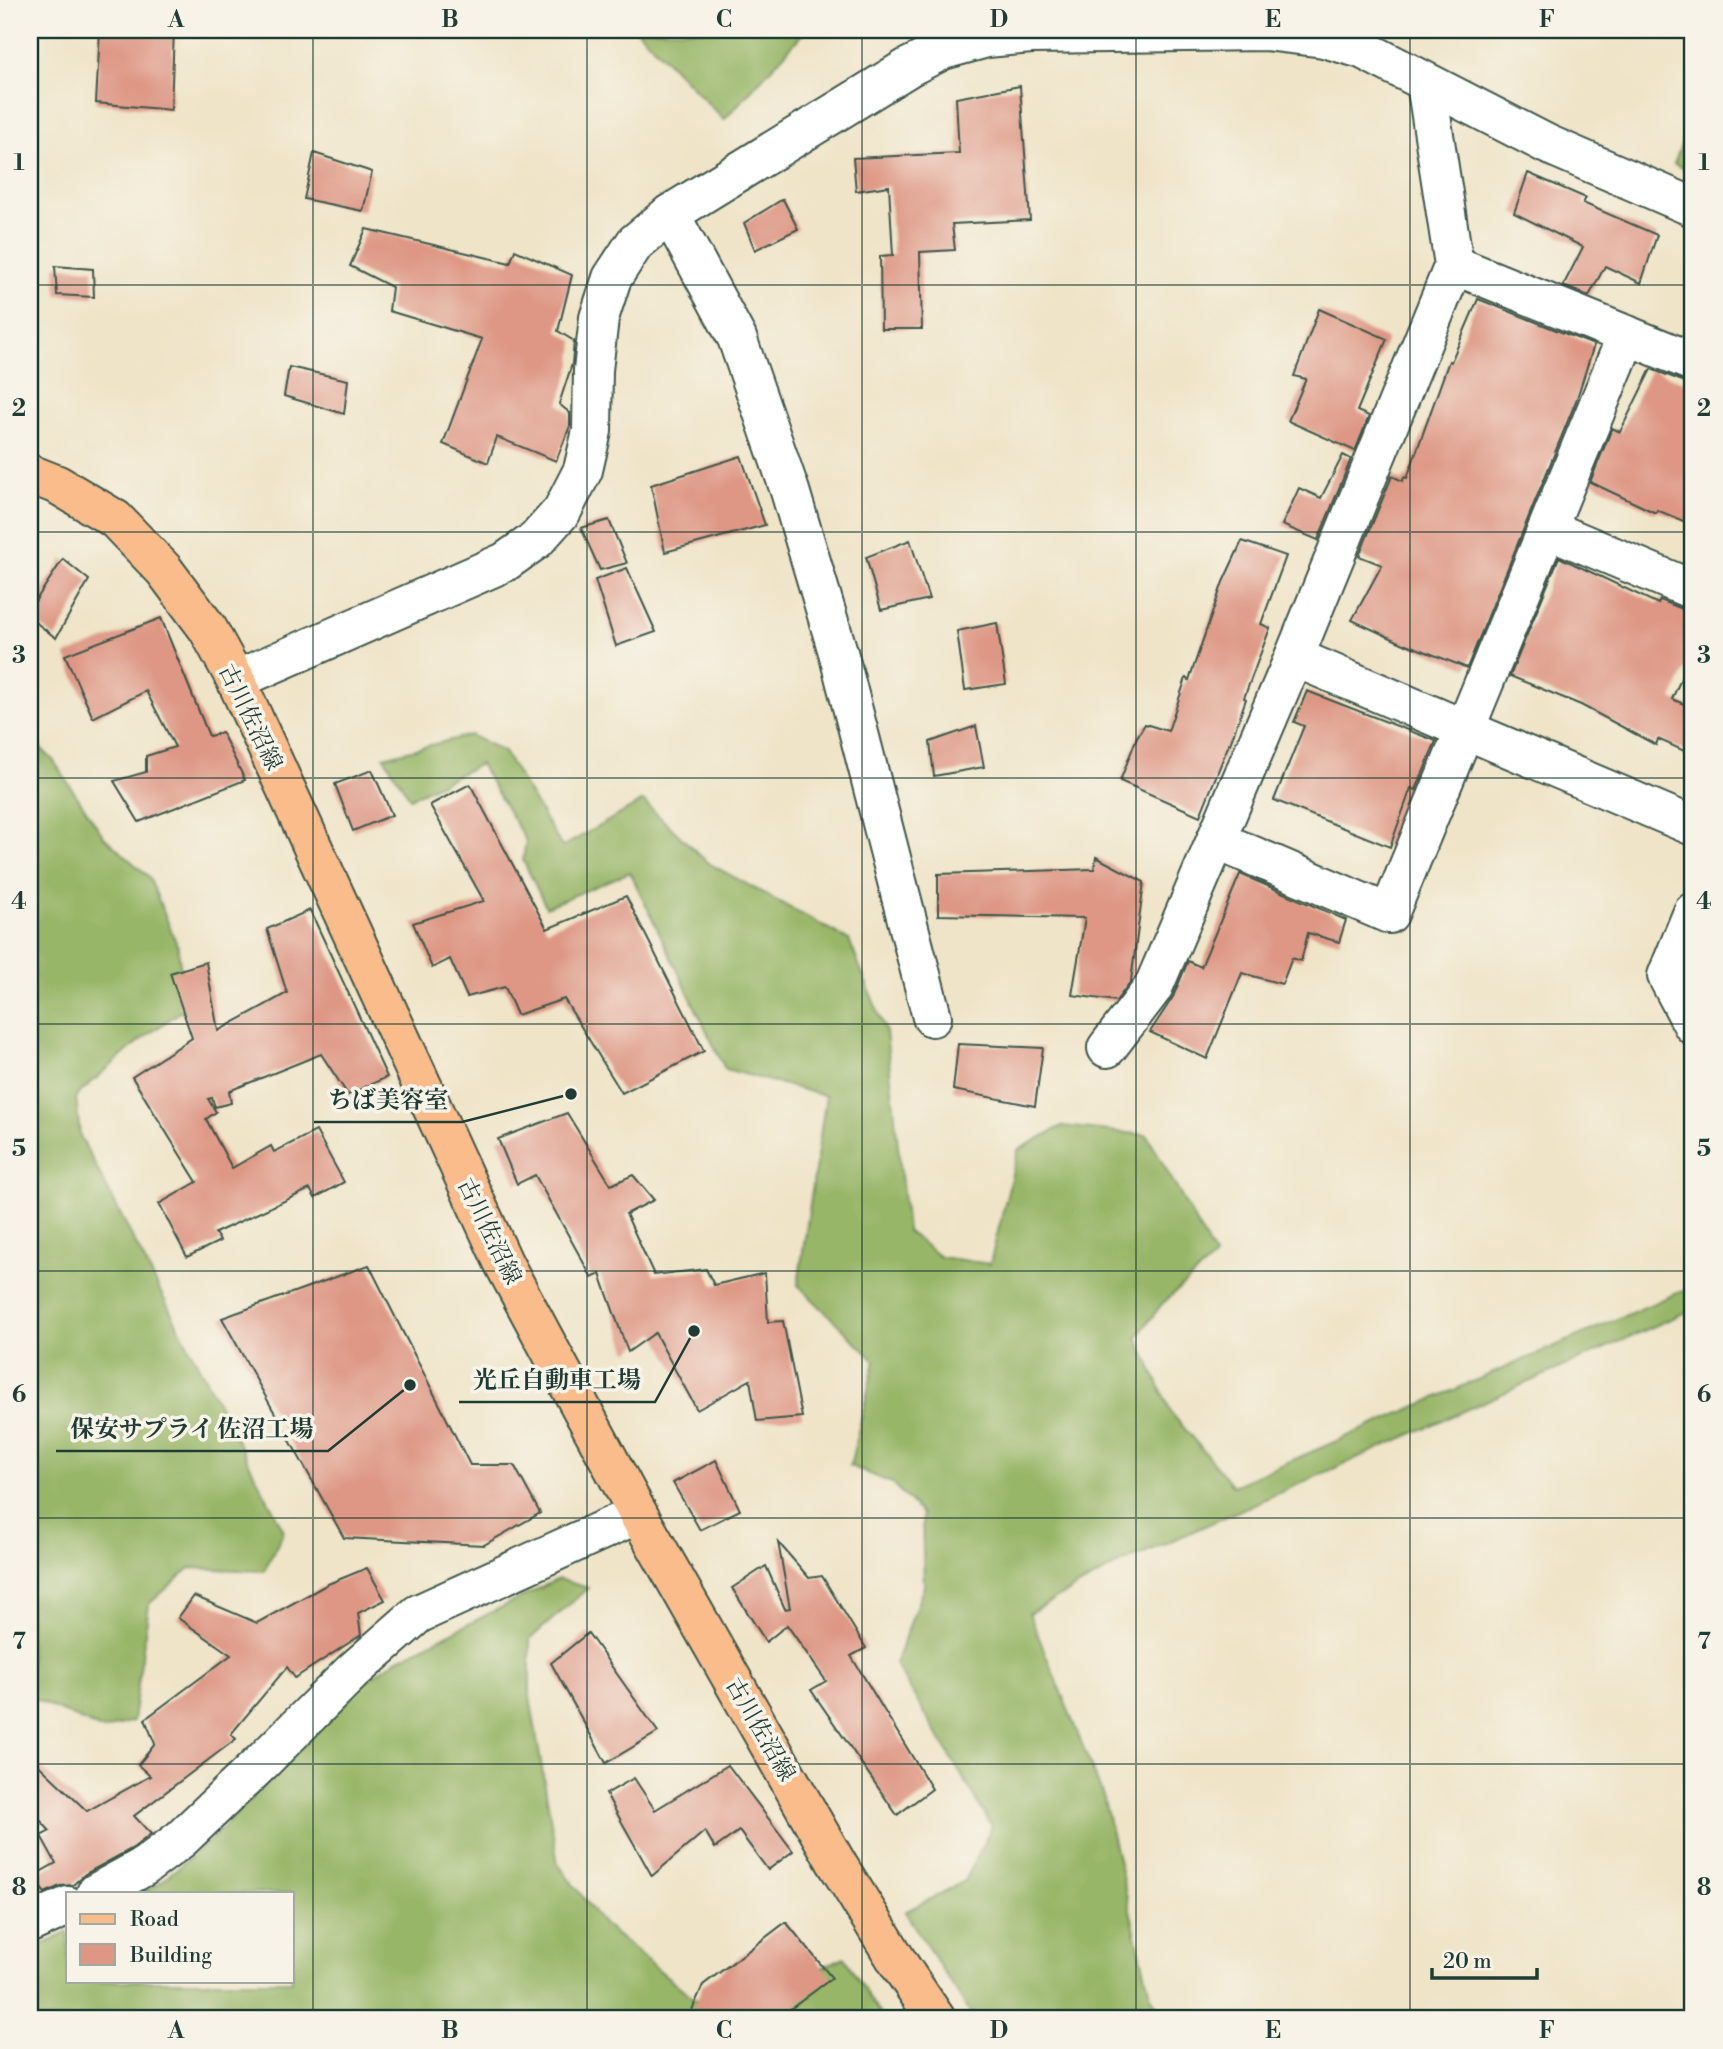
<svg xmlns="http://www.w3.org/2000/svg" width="1723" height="2049" viewBox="0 0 1723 2049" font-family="'Libre Bodoni','Noto Serif JP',serif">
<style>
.forest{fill:#98b668;stroke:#5c7a4e;stroke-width:2}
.building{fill:#de9784}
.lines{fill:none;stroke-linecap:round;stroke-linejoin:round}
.minor-casing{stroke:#3e564a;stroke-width:42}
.major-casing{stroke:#3e564a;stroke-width:42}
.minor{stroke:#fff;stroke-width:38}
.major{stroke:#fabc8b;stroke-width:38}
.grid{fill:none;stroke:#1f3d34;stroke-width:2;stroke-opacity:0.55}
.labels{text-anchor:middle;stroke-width:7;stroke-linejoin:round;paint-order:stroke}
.street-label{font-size:23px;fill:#1f3d34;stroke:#f7f3e8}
.leader{fill:none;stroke:#1f3d34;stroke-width:2.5}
.callout-dot{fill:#1f3d34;stroke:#f7f3e8;stroke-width:2.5}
.callout-label{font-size:24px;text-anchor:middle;font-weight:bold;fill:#1f3d34;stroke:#f7f3e8;stroke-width:7;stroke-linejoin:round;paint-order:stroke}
.neatline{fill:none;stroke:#1f3d34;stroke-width:2.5}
.grid-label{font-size:23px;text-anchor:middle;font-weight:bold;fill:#1f3d34}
</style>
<rect width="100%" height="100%" fill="#f7f3e8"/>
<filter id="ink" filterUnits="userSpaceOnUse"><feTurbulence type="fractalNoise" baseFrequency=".0143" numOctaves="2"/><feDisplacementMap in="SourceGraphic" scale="14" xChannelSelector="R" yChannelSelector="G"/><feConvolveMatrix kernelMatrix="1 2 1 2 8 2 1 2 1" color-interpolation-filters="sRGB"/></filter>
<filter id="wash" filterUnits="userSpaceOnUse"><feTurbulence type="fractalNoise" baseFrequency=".00686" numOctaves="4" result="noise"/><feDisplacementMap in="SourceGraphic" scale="28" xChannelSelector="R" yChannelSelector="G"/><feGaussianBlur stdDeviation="1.57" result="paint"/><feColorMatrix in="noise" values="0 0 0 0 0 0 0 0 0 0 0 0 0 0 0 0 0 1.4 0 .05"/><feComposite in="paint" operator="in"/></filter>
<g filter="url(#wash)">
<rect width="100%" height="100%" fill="#efe4c8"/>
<!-- forest -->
<g class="forest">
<path d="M 637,30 L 806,30 L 724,120 Z"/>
<path d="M 1693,113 L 1693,172 L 1674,164 Z"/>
<path d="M 470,735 L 504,752 L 562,847 L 643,801 L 708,863 L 849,940 L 886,1032 L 907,1231 L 940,1257 L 990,1264 L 1018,1150 L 1062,1126 L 1147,1135 L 1215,1257 L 1162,1304 L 1137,1337 L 1172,1414 L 1233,1486 L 1693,1286 L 1693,1309 L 1119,1564 L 1029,1613 L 1103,1796 L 1150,1994 L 1164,2019 L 974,2019 L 905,1912 L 965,1881 L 992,1826 L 895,1664 L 924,1586 L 922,1514 L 892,1483 L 850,1466 L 875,1361 L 798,1285 L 826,1096 L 725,1069 L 630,872 L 546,907 L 523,860 L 526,841 L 480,764 L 410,798 L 384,757 Z"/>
<path d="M 30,738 L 53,760 L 104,837 L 149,877 L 178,947 L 185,1008 L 138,1042 L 76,1096 L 80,1136 L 284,1531 L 264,1571 L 190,1568 L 149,1604 L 133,1721 L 103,1730 L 30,1697 Z"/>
<path d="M 558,1579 L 588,1588 L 530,1639 L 530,1697 L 558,1864 L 604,1925 L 718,2018 L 844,1957 L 883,2019 L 30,2019 L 30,1951 L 68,1932 L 68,1981 L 292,1981 L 292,1893 L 141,1893 L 157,1885 L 212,1839 L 363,1683 L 398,1659 Z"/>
</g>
<g id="blocks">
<!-- building -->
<g class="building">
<path d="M 100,30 L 174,30 L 171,110 L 96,103 Z"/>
<path d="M 1020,86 L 1030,220 L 952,224 L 955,250 L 920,252 L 922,329 L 881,329 L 880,256 L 893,255 L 889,186 L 856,191 L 853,158 L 959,153 L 956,98 Z"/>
<path d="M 314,153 L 372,172 L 363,211 L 304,199 Z"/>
<path d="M 1528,173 L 1586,198 L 1583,203 L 1657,235 L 1641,283 L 1605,266 L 1589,296 L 1563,286 L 1583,247 L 1514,213 Z"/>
<path d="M 783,199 L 798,229 L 755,250 L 744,223 Z"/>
<path d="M 366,229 L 510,263 L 515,250 L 572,275 L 558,331 L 574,341 L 572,364 L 559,404 L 570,413 L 570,426 L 556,461 L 497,437 L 488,463 L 443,444 L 482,339 L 389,311 L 392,287 L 350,266 Z"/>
<path d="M 55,266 L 93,269 L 94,297 L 57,295 Z"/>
<path d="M 1478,299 L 1594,345 L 1576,401 L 1467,668 L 1406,644 L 1406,645 L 1352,620 L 1382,565 L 1359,556 L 1392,476 L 1403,481 L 1404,477 L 1407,478 L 1449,361 L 1451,362 Z"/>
<path d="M 1319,309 L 1387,339 L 1357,411 L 1369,416 L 1355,451 L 1288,421 L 1306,379 L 1294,376 Z"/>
<path d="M 289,367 L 348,380 L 344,414 L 284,396 Z"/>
<path d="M 1651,369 L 1685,382 L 1693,383 L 1693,525 L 1657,510 L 1656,513 L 1590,482 L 1612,428 L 1620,432 Z"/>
<path d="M 1343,455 L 1351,459 L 1318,540 L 1282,525 L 1299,488 L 1321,498 Z"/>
<path d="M 741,456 L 765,525 L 665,552 L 651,485 Z"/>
<path d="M 609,520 L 627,563 L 600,570 L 581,528 Z"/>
<path d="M 910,540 L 929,599 L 881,610 L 866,557 Z"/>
<path d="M 1242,541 L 1286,556 L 1261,624 L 1270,628 L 1244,698 L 1246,699 L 1230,744 L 1229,744 L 1200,816 L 1120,781 L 1137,737 L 1145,724 L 1168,731 L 1186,678 L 1189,680 L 1223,582 Z"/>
<path d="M 1559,557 L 1658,604 L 1660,600 L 1685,610 L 1693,611 L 1693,652 L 1672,699 L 1693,708 L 1693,755 L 1658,739 L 1656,745 L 1581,705 L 1510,676 Z"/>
<path d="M 63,559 L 89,580 L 56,638 L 30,618 L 30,609 Z"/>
<path d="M 627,568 L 656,632 L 616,646 L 595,580 Z"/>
<path d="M 161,618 L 209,736 L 222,733 L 245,780 L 139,822 L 114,781 L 146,772 L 146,756 L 175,747 L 146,691 L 93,718 L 65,655 Z"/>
<path d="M 997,623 L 1006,684 L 965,690 L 957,631 Z"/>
<path d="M 1307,691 L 1436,741 L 1416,790 L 1411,788 L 1390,847 L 1274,800 L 1304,726 L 1294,722 Z"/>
<path d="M 976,726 L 984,767 L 934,776 L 930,742 Z"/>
<path d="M 372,770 L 392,815 L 353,831 L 335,784 Z"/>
<path d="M 470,784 L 547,929 L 626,896 L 704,1051 L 622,1093 L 564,999 L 517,1015 L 505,987 L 467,997 L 450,959 L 432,968 L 413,923 L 484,901 L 430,805 Z"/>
<path d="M 1096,857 L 1144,882 L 1131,981 L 1116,1001 L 1072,995 L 1085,918 L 938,915 L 938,874 L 1094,869 Z"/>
<path d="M 1240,874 L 1346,920 L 1339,942 L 1308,933 L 1301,961 L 1292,958 L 1282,984 L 1242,973 L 1207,1059 L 1150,1032 L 1173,997 L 1188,961 L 1201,967 Z"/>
<path d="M 310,910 L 387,1077 L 348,1095 L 321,1054 L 229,1091 L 231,1103 L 215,1107 L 212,1098 L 208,1099 L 216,1112 L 206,1119 L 232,1168 L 271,1146 L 274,1152 L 316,1131 L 344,1182 L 315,1198 L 310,1189 L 215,1233 L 220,1241 L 187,1257 L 159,1204 L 197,1182 L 132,1077 L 192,1038 L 170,973 L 206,962 L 218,1031 L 287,993 L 267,929 Z"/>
<path d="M 958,1044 L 1043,1048 L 1035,1106 L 953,1090 Z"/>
<path d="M 567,1113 L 611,1185 L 633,1175 L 654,1200 L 626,1214 L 654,1275 L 706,1269 L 714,1285 L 765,1273 L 768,1322 L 783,1321 L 802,1417 L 757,1421 L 750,1380 L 697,1410 L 655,1333 L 628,1352 L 600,1274 L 592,1278 L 535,1175 L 517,1184 L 498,1139 Z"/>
<path d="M 369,1265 L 470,1465 L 514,1465 L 540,1513 L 484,1545 L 344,1538 L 222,1318 Z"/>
<path d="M 716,1460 L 740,1510 L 700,1530 L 673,1483 Z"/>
<path d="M 778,1542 L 809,1578 L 822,1576 L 866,1648 L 851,1656 L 932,1789 L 897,1815 L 811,1690 L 826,1681 L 787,1625 L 766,1642 L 732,1588 L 766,1566 L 785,1609 L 790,1608 Z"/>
<path d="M 367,1568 L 385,1600 L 358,1613 L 361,1635 L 295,1678 L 287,1667 L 231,1734 L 236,1739 L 134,1816 L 151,1834 L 133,1848 L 85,1874 L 73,1885 L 60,1886 L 45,1893 L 31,1877 L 56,1863 L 41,1836 L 50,1831 L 30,1809 L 30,1757 L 87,1811 L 150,1776 L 138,1765 L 155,1744 L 145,1719 L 231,1655 L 178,1618 L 194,1596 L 257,1623 L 328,1584 Z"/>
<path d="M 588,1633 L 658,1732 L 606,1763 L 551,1663 Z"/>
<path d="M 728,1765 L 793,1851 L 768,1870 L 739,1831 L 715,1848 L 705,1831 L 652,1876 L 606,1794 L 634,1778 L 655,1810 Z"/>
<path d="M 786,1922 L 832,1978 L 777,2019 L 688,2019 L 703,1985 Z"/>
</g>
</g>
</g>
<g filter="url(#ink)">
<use href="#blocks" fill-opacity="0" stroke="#3e564a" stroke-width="2"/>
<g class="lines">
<defs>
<g id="minor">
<path d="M 670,214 L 737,338 L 790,491 L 838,652 L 932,1017"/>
<path d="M 1454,265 L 1693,362"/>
<path d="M 1548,529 L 1693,590"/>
<path d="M 1294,657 L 1693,826"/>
<path d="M 236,680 L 505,562 L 536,540 L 562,511 L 583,470 L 592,431 L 593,370 L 599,318 L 612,278 L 635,243 L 670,214 L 909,67 L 943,50 L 987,38 L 1031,34 L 1265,31 L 1324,38 L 1362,49 L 1547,144 L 1693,207"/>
<path d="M 1216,840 L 1389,914 L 1627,335"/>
<path d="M 1693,912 L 1667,976 L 1693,1025"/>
<path d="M 1107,1048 L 1153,988 L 1294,657 L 1454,265 L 1426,83"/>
<path d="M 96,1893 L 145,1866 L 181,1839 L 262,1762 L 353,1671 L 418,1614 L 638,1514"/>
<path d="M 30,1923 L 68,1906"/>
</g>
<path id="major" d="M 30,474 L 58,485 L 115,519 L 164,570 L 208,629 L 236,680 L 504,1264 L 638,1514 L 836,1862 L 899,1964 L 936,2019"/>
</defs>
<!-- minor casing -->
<use href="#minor" class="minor-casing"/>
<!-- major casing -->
<use href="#major" class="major-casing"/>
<!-- minor -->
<use href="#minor" class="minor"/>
<!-- major -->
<use href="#major" class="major"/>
</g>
</g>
<!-- grid -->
<path class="grid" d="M 313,30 L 313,2019M 587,30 L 587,2019M 862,30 L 862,2019M 1136,30 L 1136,2019M 1410,30 L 1410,2019M 30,285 L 1693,285M 30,532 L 1693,532M 30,778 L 1693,778M 30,1024 L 1693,1024M 30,1271 L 1693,1271M 30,1518 L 1693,1518M 30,1764 L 1693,1764"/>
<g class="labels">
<!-- street labels -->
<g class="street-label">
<text transform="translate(251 717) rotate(64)" y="8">古川佐沼線</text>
<text transform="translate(490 1231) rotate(64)" y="8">古川佐沼線</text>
<text transform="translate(761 1729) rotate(60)" y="8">古川佐沼線</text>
</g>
</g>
<!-- callouts -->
<path class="leader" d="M571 1094L462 1122H314M694 1331L655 1402H459M410 1385L328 1451H56"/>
<g class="callout-dot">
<circle cx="571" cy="1094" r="7"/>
<circle cx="694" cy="1331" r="7"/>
<circle cx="410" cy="1385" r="7"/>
</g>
<g class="callout-label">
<text x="388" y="1108">ちば美容室</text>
<text x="557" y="1388">光丘自動車工場</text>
<text x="192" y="1437">保安サプライ 佐沼工場</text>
</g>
<!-- margin -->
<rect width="1723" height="2049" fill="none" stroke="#f7f3e8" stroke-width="77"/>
<!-- legend -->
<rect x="66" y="1892" width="228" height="91" fill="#f7f3e8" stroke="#a1aaa0" stroke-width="2"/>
<rect x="80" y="1914" width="35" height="10" fill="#fabc8b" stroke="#a1aaa0" stroke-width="2"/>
<text x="130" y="1926" font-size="21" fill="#1f3d34">Road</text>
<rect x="80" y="1944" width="35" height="21" fill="#de9784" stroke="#a1aaa0" stroke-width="2"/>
<text x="130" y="1962" font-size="21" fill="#1f3d34">Building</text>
<!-- scale -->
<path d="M1432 1968v10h105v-10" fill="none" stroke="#1f3d34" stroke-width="3.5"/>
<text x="1443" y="1968" font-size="21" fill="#1f3d34" stroke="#f7f3e8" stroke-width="5" paint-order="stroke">20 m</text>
<rect x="38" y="38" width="1646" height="1972" class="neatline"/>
<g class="grid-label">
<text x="176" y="27">A</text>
<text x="450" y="27">B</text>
<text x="724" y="27">C</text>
<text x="999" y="27">D</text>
<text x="1273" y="27">E</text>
<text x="1547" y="27">F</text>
<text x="19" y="170">1</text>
<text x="1704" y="170">1</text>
<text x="19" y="416">2</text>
<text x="1704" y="416">2</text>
<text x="19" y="663">3</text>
<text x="1704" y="663">3</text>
<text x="19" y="909">4</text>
<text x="1704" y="909">4</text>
<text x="19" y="1156">5</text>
<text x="1704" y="1156">5</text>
<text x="19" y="1402">6</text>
<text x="1704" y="1402">6</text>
<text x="19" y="1649">7</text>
<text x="1704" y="1649">7</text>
<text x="19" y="1895">8</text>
<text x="1704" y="1895">8</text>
<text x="176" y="2038">A</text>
<text x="450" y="2038">B</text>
<text x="724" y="2038">C</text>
<text x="999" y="2038">D</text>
<text x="1273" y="2038">E</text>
<text x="1547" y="2038">F</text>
</g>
</svg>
